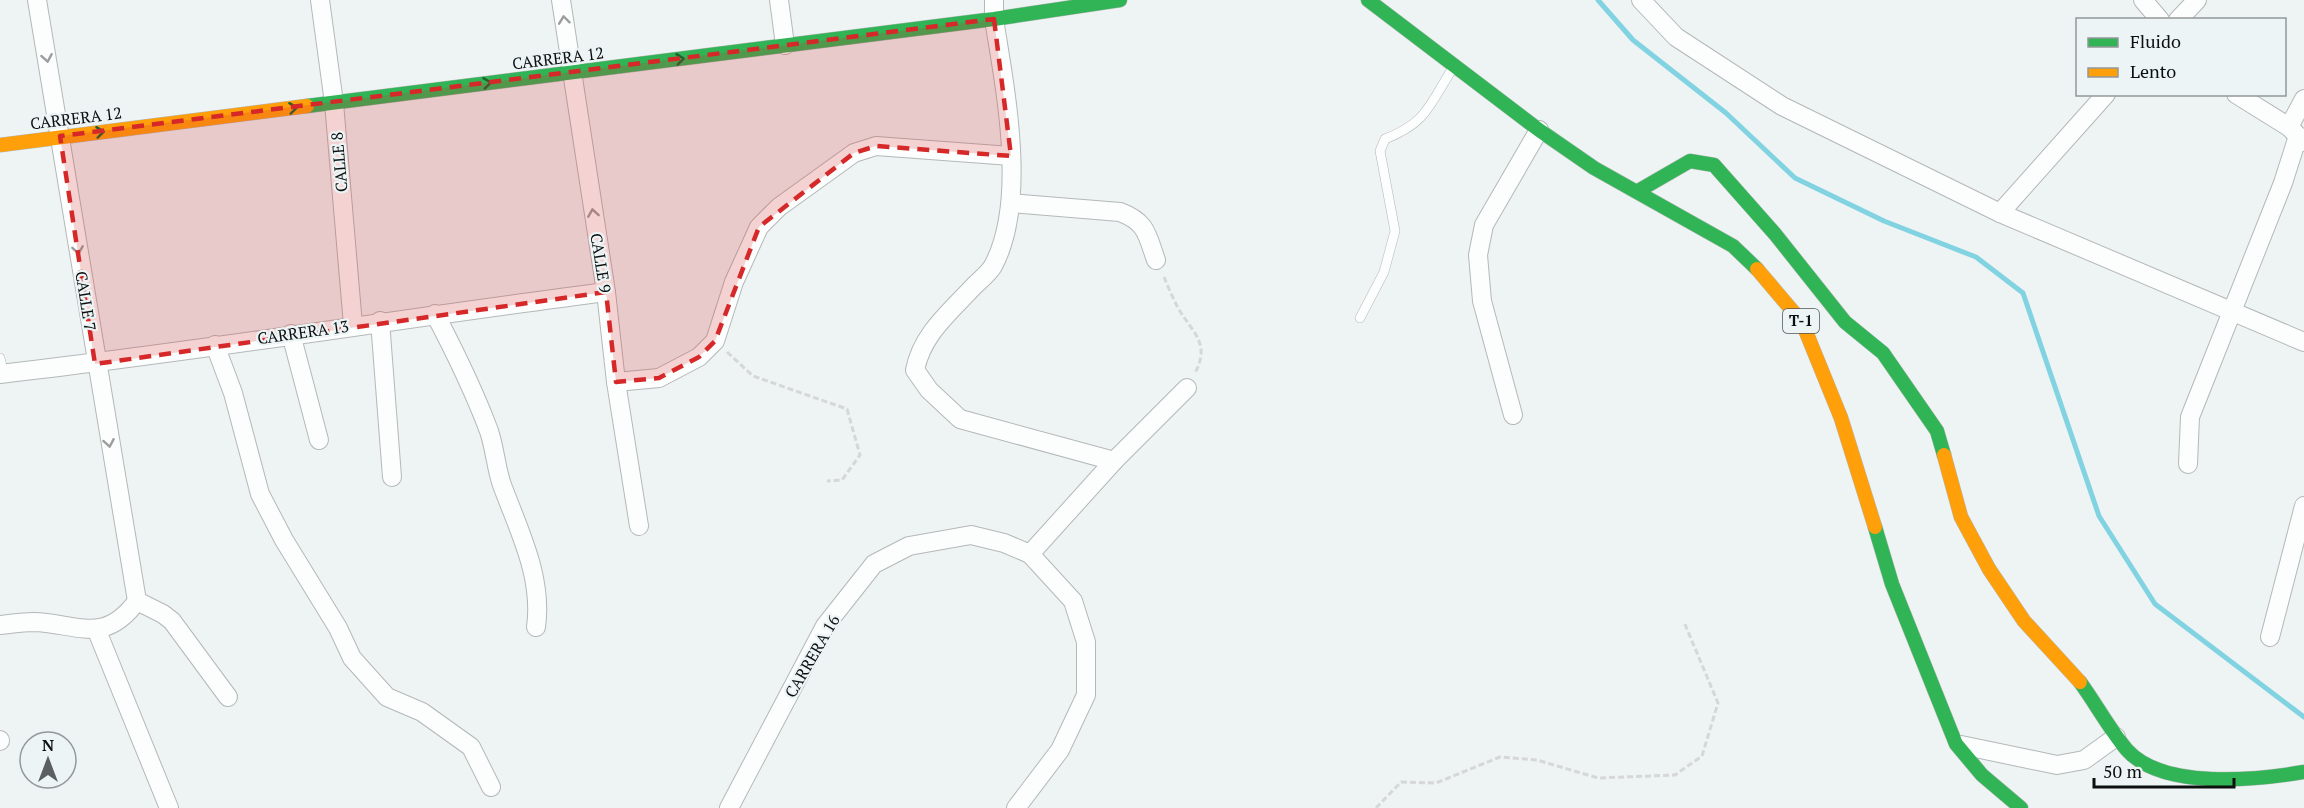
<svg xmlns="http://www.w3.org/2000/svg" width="2304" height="808" viewBox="0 0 2304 808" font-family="'PT Serif',serif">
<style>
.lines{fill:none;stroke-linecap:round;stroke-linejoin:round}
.stream{stroke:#82d3e2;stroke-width:5}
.lane-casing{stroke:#b4b8b8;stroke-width:10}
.street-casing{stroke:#b4b8b8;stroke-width:20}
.fast-casing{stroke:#b4b8b8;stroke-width:15}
.slow-casing{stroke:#b4b8b8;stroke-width:15}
.path{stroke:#d6d7d7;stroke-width:3;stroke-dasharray:6 3;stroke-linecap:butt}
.lane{stroke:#fcfdfd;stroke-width:9}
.street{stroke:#fcfdfd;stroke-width:18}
.fast{stroke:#30b455;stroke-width:14}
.slow{stroke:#ff9f0a;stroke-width:14}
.oneway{stroke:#9c9e9e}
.oneway2{stroke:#1e6232}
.marked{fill:#d62828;fill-opacity:0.2;stroke:#d62828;stroke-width:4.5;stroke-dasharray:12 8;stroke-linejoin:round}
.labels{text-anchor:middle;stroke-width:4.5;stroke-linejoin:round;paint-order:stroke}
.shield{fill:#ecf4f5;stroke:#505454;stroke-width:1.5}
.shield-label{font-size:15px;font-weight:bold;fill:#0d0f0f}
.street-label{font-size:16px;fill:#0d0f0f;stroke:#ecf4f5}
</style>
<rect width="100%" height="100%" fill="#eef3f3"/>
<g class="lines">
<!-- stream -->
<path class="stream" d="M 1598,0 L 1633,40 L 1726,113 L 1795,178 L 1884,221 L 1976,257 L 2023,293 L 2099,516 L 2155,604 L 2304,717"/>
<defs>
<g id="lane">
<path d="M 1360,318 L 1384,272 L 1395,231 L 1380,151 L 1385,139 C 1426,123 1429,106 1451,71"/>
<path d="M 0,358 L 4,374"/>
</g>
<g id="street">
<path d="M 37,0 L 137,601"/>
<path d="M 320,0 L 334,103 L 353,325"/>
<path d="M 561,0 L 606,292 L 616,382 L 639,526"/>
<path d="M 779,0 L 785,45"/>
<path d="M 994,0 L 994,19 C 1005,89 1028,201 993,266 C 989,273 980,280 974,286 C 950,312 922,334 915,370 L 929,390 L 960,419 L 1114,461"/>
<path d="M 1641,0 L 1676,37 L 1782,106 L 2000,213 L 2304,342"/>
<path d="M 2143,0 L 2160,20"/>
<path d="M 2178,20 L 2197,0"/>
<path d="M 2236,94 L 2289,127 L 2304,142"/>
<path d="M 2289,127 L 2304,99"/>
<path d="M 1011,203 L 1120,212 C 1147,222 1147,235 1156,260"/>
<path d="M 2000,213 L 2106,94"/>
<path d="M 435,314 C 455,352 474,391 489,431 C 495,449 496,468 502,485 C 519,531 543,577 536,627"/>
<path d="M 380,321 L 392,477"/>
<path d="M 291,334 L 319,440"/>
<path d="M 215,345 L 233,393 L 260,494 L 284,540 L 338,628 L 352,658 L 387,697 L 422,712 L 471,747 L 491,787"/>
<path d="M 0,374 C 202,351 404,318 606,292"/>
<path d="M 616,382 L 659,378 L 699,357 L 715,341 L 734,282 L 759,227 L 779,207 L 854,153 L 876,146 L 1011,156"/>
<path d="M 1513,415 L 1482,301 L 1478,255 L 1484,225 L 1539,130"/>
<path d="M 2188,464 L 2190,417 L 2283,183 L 2298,136"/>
<path d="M 1030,554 L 1114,461 L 1187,388"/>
<path d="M 137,601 L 163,614 L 172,621 L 228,697"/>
<path d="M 0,625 C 11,624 22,622 33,622 C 77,623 104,646 137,601"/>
<path d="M 97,631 L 169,808"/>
<path d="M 2270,637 L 2304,506"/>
<path d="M 0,740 L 0,741"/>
<path d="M 1961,745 L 2057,765 L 2084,760 L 2116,737"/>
<path d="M 729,808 L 825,626 L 874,564 L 909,546 L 971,535 L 1004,543 L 1030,554 L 1073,601 L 1086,642 L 1086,695 L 1060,750 L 1016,808"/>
</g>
<g id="fast">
<path d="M 1368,0 L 1539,130 L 1594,168 L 1733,246 L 1757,269"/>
<path d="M 307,106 L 994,19 L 1120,0"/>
<path d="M 1638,191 L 1690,161 L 1714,165 L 1775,234 L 1845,322 L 1883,353 L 1937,431 L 1944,455"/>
<path d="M 1875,527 L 1892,584 L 1956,744 L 1982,775 L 2021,808"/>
<path d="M 2080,682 C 2096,704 2110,730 2127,750 C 2163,790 2256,780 2304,772"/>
</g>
<g id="slow">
<path d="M 0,145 L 307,106"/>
<path d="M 1757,269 L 1802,322 L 1841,418 L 1875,527"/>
<path d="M 1944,455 L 1961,517 L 1989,569 L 2024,621 L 2080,682"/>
</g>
</defs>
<!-- lane casing -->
<use href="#lane" class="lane-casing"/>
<!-- street casing -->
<use href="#street" class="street-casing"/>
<!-- fast casing -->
<use href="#fast" class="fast-casing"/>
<!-- slow casing -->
<use href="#slow" class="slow-casing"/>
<!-- path -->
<g class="path">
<path d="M 1164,277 C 1168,287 1173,298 1178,308 C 1192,332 1211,343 1195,373"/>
<path d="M 727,352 L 753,376 L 847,409 L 860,455 L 842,480 L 827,481"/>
<path d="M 1376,808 L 1401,782 L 1436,783 L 1500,757 L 1537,760 L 1598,778 L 1675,775 L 1702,756 L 1718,703 L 1684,622"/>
</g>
<!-- lane -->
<use href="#lane" class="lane"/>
<!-- street -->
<use href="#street" class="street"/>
<!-- fast -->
<use href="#fast" class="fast"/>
<!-- slow -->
<use href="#slow" class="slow"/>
</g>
<!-- one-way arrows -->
<defs><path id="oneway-chevron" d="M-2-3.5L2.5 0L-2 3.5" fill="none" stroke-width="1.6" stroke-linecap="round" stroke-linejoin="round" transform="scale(1.5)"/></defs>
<g class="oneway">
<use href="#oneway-chevron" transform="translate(564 20) rotate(-97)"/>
<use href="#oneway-chevron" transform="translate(47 58) rotate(80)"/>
<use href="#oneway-chevron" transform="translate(593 213) rotate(-99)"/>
<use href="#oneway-chevron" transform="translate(78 250) rotate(81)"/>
<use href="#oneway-chevron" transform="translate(109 443) rotate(80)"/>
</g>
<g class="oneway2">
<use href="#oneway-chevron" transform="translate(680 59) rotate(-7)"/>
<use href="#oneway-chevron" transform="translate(487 83) rotate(-7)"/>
<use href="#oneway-chevron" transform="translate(293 108) rotate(-7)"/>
<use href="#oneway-chevron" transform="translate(100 132) rotate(-7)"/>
</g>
<!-- marked area -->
<path class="marked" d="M 994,19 L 1011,156 L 876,146 L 854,153 L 759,227 L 715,341 L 699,357 L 659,378 L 616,382 L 606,292 L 95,364 L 60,136 Z"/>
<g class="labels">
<!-- shield labels -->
<rect class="shield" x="1783" y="309" width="36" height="24" rx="4.5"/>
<g class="shield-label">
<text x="1801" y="326">T-1</text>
</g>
<!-- street labels -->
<g class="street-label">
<text transform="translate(558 58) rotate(-7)" y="6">CARRERA 12</text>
<text transform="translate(76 118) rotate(-7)" y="6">CARRERA 12</text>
<text transform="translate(339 162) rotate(-95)" y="6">CALLE 8</text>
<text transform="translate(601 263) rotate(81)" y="6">CALLE 9</text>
<text transform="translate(86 301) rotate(81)" y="6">CALLE 7</text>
<text transform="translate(303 332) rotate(-8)" y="6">CARRERA 13</text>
<text transform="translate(812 656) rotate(-60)" y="6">CARRERA 16</text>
</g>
</g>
<!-- legend -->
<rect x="2076" y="18" width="210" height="78" fill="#ecf4f5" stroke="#939899" stroke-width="1.5"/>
<rect x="2088" y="38" width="30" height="9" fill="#30b455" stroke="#939899" stroke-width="1.5"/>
<text x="2130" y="48" font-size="18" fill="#0d0f0f">Fluido</text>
<rect x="2088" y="68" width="30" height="9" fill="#ff9f0a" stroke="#939899" stroke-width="1.5"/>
<text x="2130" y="78" font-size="18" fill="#0d0f0f">Lento</text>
<!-- north arrow -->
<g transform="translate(48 760)"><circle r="28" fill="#ecf4f5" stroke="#939899" stroke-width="1.5"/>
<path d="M0-4.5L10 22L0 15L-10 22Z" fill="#5c5f5f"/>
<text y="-9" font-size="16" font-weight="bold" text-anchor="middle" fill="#0d0f0f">N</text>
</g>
<!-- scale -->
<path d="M2094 778v9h140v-9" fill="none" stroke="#0d0f0f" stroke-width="3"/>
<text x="2103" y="778" font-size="18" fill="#0d0f0f" stroke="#ecf4f5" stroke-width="4.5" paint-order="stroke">50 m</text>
</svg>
